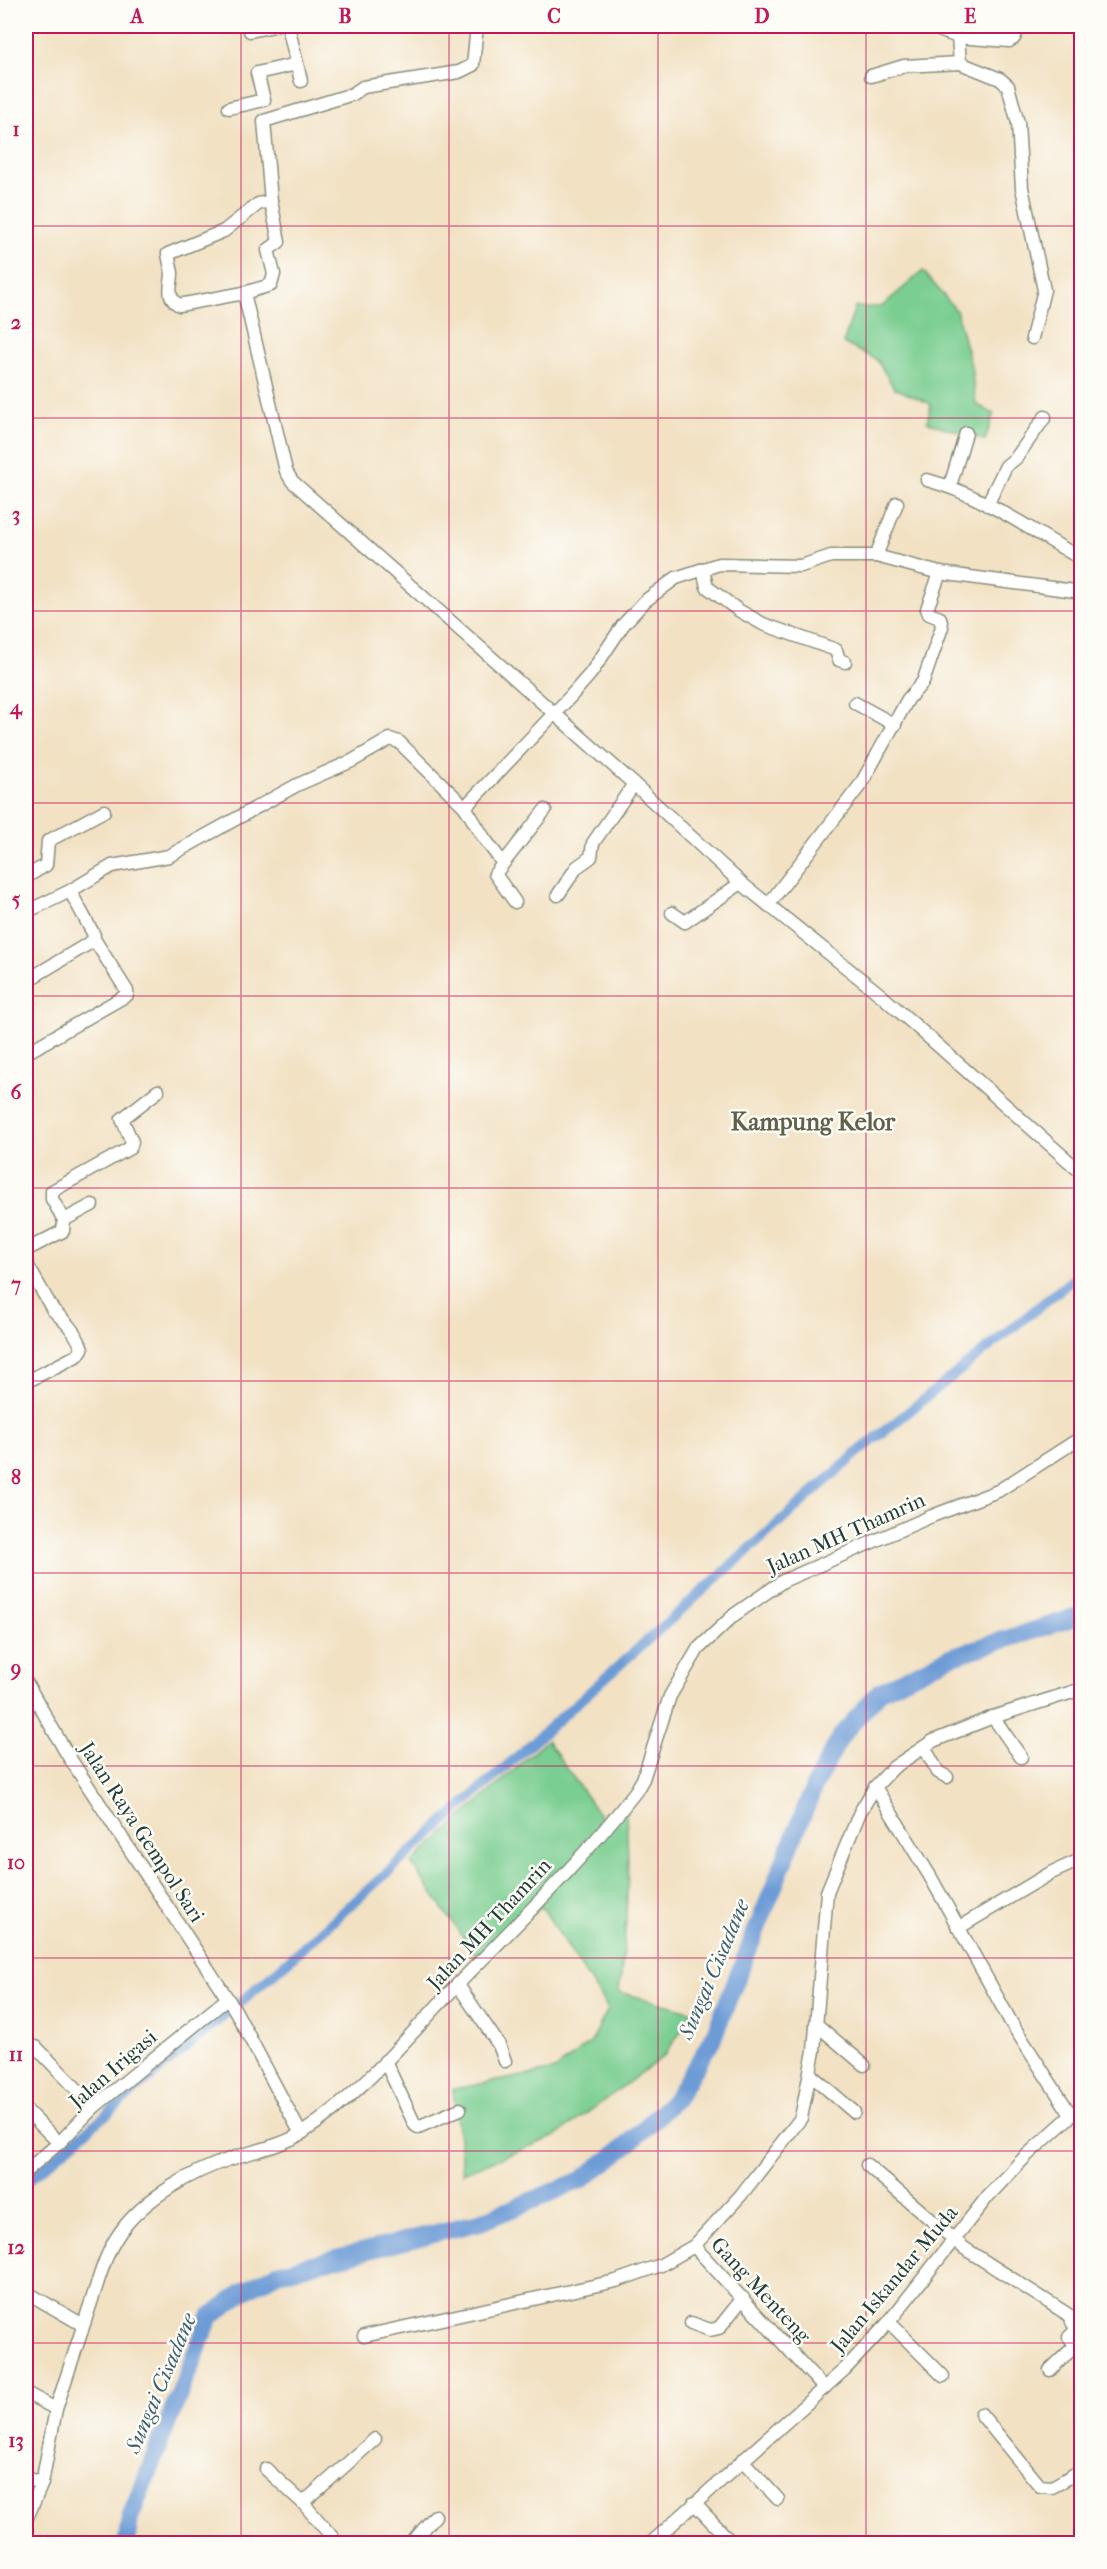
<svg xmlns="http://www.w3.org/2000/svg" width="1107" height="2569" viewBox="0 0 1107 2569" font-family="'IM FELL French Canon',serif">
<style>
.green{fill:#7ace91;stroke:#4c8662;stroke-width:1.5}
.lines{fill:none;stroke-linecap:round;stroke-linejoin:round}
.canal{stroke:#6d9bd6;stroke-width:10}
.river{stroke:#6d9bd6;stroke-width:18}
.minor-casing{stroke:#888f7c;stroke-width:15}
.minor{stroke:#fff;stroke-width:12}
.grid{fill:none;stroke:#c2185b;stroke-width:1.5;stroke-opacity:0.55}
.labels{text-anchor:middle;stroke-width:5;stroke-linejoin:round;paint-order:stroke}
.street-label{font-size:21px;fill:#1f3d34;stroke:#fdfcf7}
.water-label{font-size:22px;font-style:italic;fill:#3a5e6d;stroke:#fdfcf7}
.quarter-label{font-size:24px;font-weight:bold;fill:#60614a;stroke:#fdfcf7}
.neatline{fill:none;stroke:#c2185b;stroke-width:2}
.grid-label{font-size:20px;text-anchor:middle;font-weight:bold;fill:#c2185b}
</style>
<rect width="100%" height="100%" fill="#fdfcf7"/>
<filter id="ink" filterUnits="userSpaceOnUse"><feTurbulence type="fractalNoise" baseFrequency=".0167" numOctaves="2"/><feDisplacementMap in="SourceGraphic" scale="12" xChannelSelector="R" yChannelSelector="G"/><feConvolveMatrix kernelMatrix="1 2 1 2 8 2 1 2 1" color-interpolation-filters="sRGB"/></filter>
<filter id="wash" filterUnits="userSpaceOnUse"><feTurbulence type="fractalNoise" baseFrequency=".008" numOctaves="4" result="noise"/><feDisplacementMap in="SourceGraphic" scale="24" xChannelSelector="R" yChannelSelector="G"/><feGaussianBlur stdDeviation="1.35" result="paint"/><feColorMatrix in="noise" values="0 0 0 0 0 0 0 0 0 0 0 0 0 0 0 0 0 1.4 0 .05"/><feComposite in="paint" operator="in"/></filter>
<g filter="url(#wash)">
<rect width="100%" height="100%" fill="#f2e1c3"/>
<!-- green -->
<g class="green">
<path d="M 923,271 L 956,310 L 971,366 L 976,404 L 994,414 L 985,440 L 927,422 L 931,404 L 894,388 L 877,360 L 843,343 L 855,307 L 881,307 Z"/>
<path d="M 547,1740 L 605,1823 L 625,1803 C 631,1866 627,1930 619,1992 L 694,2012 L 664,2056 L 556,2136 L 463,2173 L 453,2089 L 555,2070 L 591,2042 L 608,2009 L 542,1907 L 477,1957 L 411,1863 Z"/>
</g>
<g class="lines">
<!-- canal -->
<path class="canal" d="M 26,2182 L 269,1978 L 856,1454 L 1082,1272"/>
<!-- river -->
<path class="river" d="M 126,2544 L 130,2518 L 210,2317 L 243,2292 L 277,2273 L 480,2222 L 581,2180 L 625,2147 L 676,2098 L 712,2040 L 816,1782 L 841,1736 L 879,1692 L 947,1658 L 1082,1615"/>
</g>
</g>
<g filter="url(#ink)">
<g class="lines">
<defs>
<g id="minor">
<path d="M 288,26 L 301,81"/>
<path d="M 477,26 L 473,65 L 459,72 L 363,87 L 353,94 L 264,121 L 271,201 L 279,242 L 268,250 L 274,274 L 271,285 L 244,293 L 286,471 L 292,481 L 634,784 L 741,883 L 882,996 L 1082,1173"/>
<path d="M 928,26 L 958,37"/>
<path d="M 1019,26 L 1014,38 L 1009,41 L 958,37 L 960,63 L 1000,79 L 1008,86 L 1018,123 L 1022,188 L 1044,290 L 1032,338"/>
<path d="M 250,31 L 274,26"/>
<path d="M 871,76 L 904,66 L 960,63"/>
<path d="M 229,108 L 264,100 L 257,73 L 297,64"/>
<path d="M 244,293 L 179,305 C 165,296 172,286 172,273 C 171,267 169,260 168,254 L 224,231 L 258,204 L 271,201"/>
<path d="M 927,480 C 983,495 1032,531 1082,559"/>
<path d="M 950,486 L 966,433"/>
<path d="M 987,505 L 1006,466 L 1016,458 L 1045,417"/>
<path d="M 876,556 L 897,503"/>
<path d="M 703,569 L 707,587 L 738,610 L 763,624 L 836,650 L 839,660 L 845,662"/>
<path d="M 855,703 L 895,725"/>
<path d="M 465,807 L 570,697 L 591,673 L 623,625 L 645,601 L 676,578 L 719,564 L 801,566 L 831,556 L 876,556 L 940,573 L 1082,592"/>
<path d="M 26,877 L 46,865 L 48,841 L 104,811"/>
<path d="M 558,895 L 577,867 L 591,857 L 593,843 L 634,784"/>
<path d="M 515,902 L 495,874 L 545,810"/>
<path d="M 768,905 L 861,784 L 908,699 L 923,682 L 942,627 L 940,618 L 929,614 L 927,609 L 940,573"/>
<path d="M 26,912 L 70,891 L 112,866 L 169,856 L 297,785 L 352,761 L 390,739 L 399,742 L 465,807 L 484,838 L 502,862"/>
<path d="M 672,913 L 685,922 L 741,883"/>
<path d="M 26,981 L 93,941 L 94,935 L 70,891"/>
<path d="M 26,1053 L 127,995 L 127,991 L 94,939"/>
<path d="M 64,1220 L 52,1199 L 52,1191 L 130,1148 L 132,1142 L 122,1119 L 158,1091"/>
<path d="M 26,1250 L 63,1231 L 64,1220 L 92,1205"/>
<path d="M 26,1263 L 53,1310 C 65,1321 77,1333 82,1349 L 78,1355 L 26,1382"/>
<path d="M 26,1682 L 67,1754 L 235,2010 L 301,2134"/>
<path d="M 993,1717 L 1021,1757"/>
<path d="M 924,1747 L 938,1772 L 947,1777"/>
<path d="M 875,1787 L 930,1876 L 1012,2024 L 1071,2115"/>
<path d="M 958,1928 L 1049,1874 L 1082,1859"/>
<path d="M 458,1985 L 499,2045 L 505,2061"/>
<path d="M 816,2024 L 864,2065"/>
<path d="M 36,2047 L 94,2107"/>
<path d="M 385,2061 L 415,2125 L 418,2127 L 460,2109"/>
<path d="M 811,2075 L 854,2112"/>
<path d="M 26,2110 L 59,2143"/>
<path d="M 867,2165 L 964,2248 L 1075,2319 L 1082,2327"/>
<path d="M 26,2171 L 59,2143 L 94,2107 L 227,1999"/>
<path d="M 694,2246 L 824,2388"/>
<path d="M 26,2292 L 83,2325"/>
<path d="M 889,2322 L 943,2376"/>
<path d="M 691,2323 L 710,2330 L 719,2328 L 743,2298"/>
<path d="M 364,2336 L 616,2281 L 661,2265 L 694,2246 L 741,2195 L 801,2118 L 814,2051 L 827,1892 L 860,1812 L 875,1787 L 894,1767 L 933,1741 L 993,1717 L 1082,1689"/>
<path d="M 1050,2370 L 1076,2345 L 1069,2337 L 1077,2329 L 1072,2322 L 1074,2320"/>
<path d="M 26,2393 L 56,2409"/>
<path d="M 981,2414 L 1040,2486 L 1052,2487 L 1082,2470"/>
<path d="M 742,2460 L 778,2499"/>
<path d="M 266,2469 L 303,2503 L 338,2544"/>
<path d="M 26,2478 L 42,2483"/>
<path d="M 303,2503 L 375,2439"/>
<path d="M 694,2503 L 733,2544"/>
<path d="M 26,2520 L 42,2483 L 56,2409 L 101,2272 C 106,2257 112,2243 121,2231 C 145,2198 191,2172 230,2159 C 253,2151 282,2146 302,2133 C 362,2094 408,2036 457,1985 C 518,1923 582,1861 636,1791 L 643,1779 L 670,1696 L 698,1649 L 734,1615 L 783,1581 L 932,1516 L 998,1491 L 1082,1437"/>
<path d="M 411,2544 L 435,2516"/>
<path d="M 650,2544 L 845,2369 L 889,2322 L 988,2196 L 1026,2156 L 1082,2106"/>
</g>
</defs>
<!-- minor casing -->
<use href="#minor" class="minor-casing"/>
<!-- minor -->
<use href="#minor" class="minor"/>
</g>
</g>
<!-- grid -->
<path class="grid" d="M 241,26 L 241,2544M 449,26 L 449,2544M 658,26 L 658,2544M 866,26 L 866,2544M 26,226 L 1082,226M 26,418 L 1082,418M 26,611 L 1082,611M 26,803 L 1082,803M 26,996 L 1082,996M 26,1188 L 1082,1188M 26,1381 L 1082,1381M 26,1573 L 1082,1573M 26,1766 L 1082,1766M 26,1958 L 1082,1958M 26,2151 L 1082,2151M 26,2343 L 1082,2343"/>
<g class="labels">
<!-- street labels -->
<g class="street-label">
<text transform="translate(846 1533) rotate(-24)" y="7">Jalan MH Thamrin</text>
<text transform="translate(142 1832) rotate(57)" y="7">Jalan Raya Gempol Sari</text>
<text transform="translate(489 1924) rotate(-47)" y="7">Jalan MH Thamrin</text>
<text transform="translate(113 2069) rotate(-41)" y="7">Jalan Irigasi</text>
<text transform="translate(894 2279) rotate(-50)" y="7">Jalan Iskandar Muda</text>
<text transform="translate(761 2290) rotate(47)" y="7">Gang Menteng</text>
</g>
<!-- water labels -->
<g class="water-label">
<text transform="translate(713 1969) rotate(-67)" y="8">Sungai Cisadane</text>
<text transform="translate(160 2383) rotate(-67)" y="8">Sungai Cisadane</text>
</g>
<!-- quarter labels -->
<g class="quarter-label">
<text x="813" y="1130">Kampung Kelor</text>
</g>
</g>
<!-- margin -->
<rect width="1107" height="2569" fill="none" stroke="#fdfcf7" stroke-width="66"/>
<rect x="33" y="33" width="1041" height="2503" class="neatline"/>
<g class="grid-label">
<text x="137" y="23">A</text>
<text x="345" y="23">B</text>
<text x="554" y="23">C</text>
<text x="762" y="23">D</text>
<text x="970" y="23">E</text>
<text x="16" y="136">1</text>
<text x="16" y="329">2</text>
<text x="16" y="521">3</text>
<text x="16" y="714">4</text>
<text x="16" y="906">5</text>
<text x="16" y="1099">6</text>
<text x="16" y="1291">7</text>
<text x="16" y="1484">8</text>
<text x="16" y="1676">9</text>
<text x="16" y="1869">10</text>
<text x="16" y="2061">11</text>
<text x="16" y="2254">12</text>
<text x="16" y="2447">13</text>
</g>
</svg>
